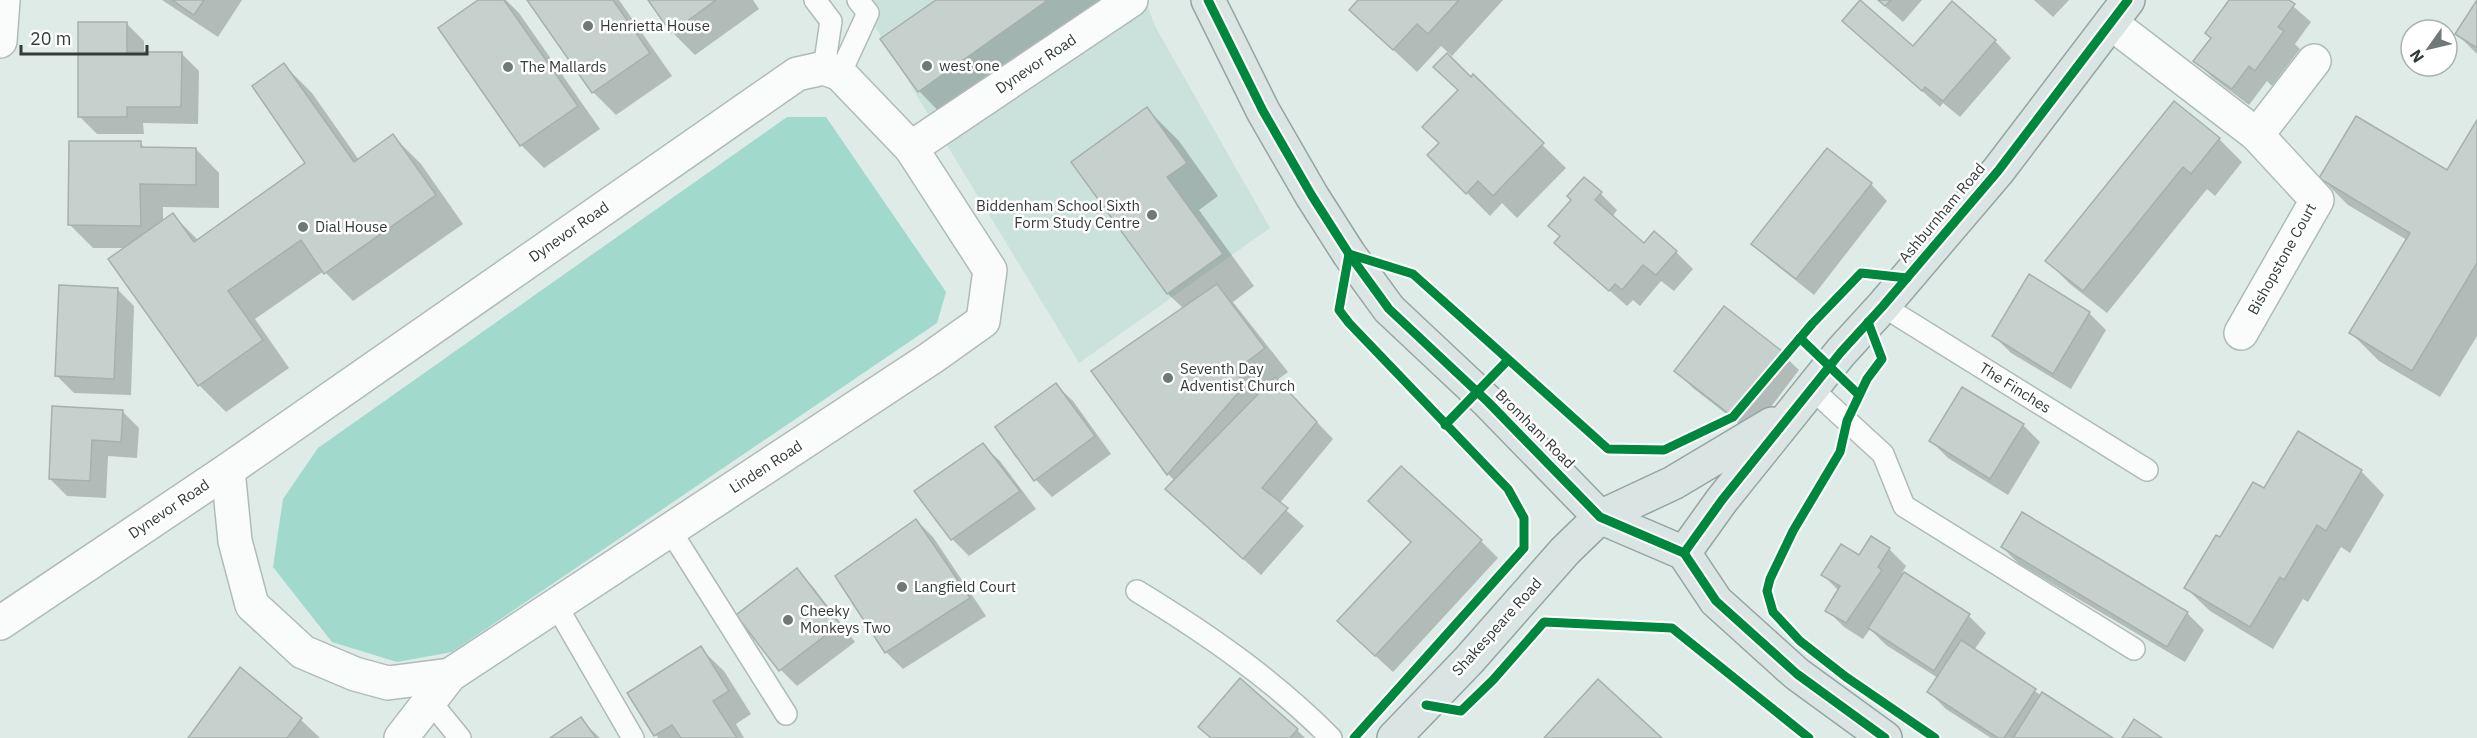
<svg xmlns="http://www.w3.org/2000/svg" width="2477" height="738" viewBox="0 0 2477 738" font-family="'IBM Plex Sans',sans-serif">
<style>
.built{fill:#cbe1db}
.green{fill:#a2d9cd}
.shadow{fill:#0003}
.building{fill:#c6d1ce;stroke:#a6b0ad;stroke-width:1.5}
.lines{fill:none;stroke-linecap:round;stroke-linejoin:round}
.lane-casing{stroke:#b0bbb8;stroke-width:24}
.street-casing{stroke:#b0bbb8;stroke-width:36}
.primary-casing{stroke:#92a6a2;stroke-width:36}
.lane{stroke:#fafcfb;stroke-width:21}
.street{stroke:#fafcfb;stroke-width:33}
.primary{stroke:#dae4e2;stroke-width:33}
.cycleway-casing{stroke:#fff;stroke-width:13}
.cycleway{stroke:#00873e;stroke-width:9}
.poi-dot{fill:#6f7977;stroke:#fff;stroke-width:2}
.labels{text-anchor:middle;stroke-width:5;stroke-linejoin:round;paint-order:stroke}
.poi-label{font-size:15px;fill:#333c3a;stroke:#fff;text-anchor:start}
.street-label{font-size:15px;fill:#333c3a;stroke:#fff}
</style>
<rect width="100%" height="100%" fill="#deebe7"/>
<!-- built -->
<path class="built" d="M 859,0 L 1145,0 L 1156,28 L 1270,228 L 1079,363 Z"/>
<!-- green -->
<path class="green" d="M 787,117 L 826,117 L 946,292 L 937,323 L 452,652 L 397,662 L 332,642 L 273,567 L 283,499 L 318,448 Z"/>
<!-- shadow -->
<g class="shadow">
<path d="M 162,0 L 242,0 L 218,37 Z"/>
<path d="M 481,0 L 506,0 L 519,13 L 600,129 L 544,168 L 521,145 Z"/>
<path d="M 529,0 L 619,0 L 672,76 L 616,115 L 593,92 Z"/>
<path d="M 649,0 L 753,0 L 759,9 L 695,55 L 672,32 Z"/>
<path d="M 938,0 L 1125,0 L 951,124 L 919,91 L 882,40 Z"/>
<path d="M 1360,0 L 1503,0 L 1452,56 L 1441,46 L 1417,72 L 1351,10 Z"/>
<path d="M 1878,0 L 1922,0 L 1903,22 Z"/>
<path d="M 2034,0 L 2069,0 L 2053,17 Z"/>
<path d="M 2231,0 L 2286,0 L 2311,22 L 2295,44 L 2300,49 L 2272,86 L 2267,81 L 2249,105 L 2212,77 L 2195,61 L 2212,38 Z"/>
<path d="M 2477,3 L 2477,54 L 2457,34 Z"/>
<path d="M 1844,21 L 1914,48 L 1995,41 L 2011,58 L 1960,117 L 1943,103 L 1940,107 Z"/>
<path d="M 127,24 L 144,41 L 144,54 L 182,54 L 199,71 L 198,124 L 143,123 L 144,134 L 97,134 L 80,117 Z"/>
<path d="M 284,65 L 312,93 L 359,160 L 393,136 L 421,164 L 463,224 L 353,301 L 324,271 L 255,319 L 289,368 L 226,412 L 199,385 L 126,248 L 93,248 L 70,225 L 140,143 L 146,149 L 196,149 L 219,173 L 219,208 L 163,207 L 163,222 L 173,215 L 198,240 L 307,164 Z"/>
<path d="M 1473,77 L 1566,168 L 1517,218 L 1502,203 L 1490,216 L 1429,155 L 1440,143 Z"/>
<path d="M 1147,109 L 1179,141 L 1218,196 L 1199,210 L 1254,286 L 1233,302 L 1288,372 L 1277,380 L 1333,439 L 1279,504 L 1304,526 L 1261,575 L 1184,506 L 1175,481 L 1168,474 L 1184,309 L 1168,294 L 1073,163 Z"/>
<path d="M 2477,123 L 2477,336 L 2440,397 L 2379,361 L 2351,333 L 2407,240 L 2348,205 L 2321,178 L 2448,172 Z"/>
<path d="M 2219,139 L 2242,162 L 2215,196 L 2207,189 L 2107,313 L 2070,284 L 2047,261 Z"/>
<path d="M 1871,184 L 1887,201 L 1814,295 L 1770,260 L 1753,243 Z"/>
<path d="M 1601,194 L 1617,210 L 1612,217 L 1644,245 L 1676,252 L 1693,269 L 1674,291 L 1661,281 L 1640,306 L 1633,300 L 1627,306 L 1556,243 Z"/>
<path d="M 117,289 L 134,306 L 131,395 L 74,393 L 57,376 Z"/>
<path d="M 1724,308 L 1782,354 L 1799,370 L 1751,433 L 1693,388 L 1676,371 Z"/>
<path d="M 2089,313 L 2106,330 L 2071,389 L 2011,353 L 1994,336 Z"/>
<path d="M 1056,385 L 1073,401 L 1111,454 L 1052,497 L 1036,480 L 997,428 Z"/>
<path d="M 122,411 L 139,428 L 137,458 L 108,456 L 106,498 L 67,496 L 50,479 Z"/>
<path d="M 2023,425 L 2040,442 L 2008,495 L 1948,458 L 1931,441 Z"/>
<path d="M 983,445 L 1000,461 L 1036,509 L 969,556 L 952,539 L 916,492 Z"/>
<path d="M 2361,471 L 2384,495 L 2350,553 L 2341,547 L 2308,602 L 2303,599 L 2273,649 L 2210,611 L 2186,588 L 2220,540 L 2265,490 Z"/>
<path d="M 916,520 L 933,537 L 986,616 L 903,669 L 886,652 L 837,576 Z"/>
<path d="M 1872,538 L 1889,549 L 1906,566 L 1902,573 L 1969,616 L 1986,633 L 1974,650 L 2042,696 L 2111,738 L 1991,738 L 1946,709 L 1929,692 L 1938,678 L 1886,645 L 1870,629 L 1863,639 L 1844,627 L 1827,610 L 1839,591 L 1823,575 L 1859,557 Z"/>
<path d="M 1481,541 L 1498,558 L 1393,672 L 1356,638 Z"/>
<path d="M 2002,547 L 2187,613 L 2204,630 L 2185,662 L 2019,564 Z"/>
<path d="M 797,570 L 813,587 L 855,642 L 797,686 L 781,670 Z"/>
<path d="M 700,648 L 724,671 L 751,714 L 736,724 L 744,738 L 658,738 L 629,694 Z"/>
<path d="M 300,719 L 320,738 L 190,738 Z"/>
<path d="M 580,719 L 600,738 L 552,738 Z"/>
<path d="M 1297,730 L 1305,738 L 1211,738 Z"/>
</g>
<!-- building -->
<g class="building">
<path d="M 172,0 L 204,0 L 194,15 Z"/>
<path d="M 478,0 L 504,0 L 578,106 L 520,146 L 438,28 Z"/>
<path d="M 527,0 L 613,0 L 650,53 L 592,93 Z"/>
<path d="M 648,0 L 716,0 L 671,33 Z"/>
<path d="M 936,0 L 1048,0 L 918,92 L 880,39 Z"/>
<path d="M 1358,0 L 1459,0 L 1428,34 L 1417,24 L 1393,50 L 1349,10 Z"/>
<path d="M 1860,0 L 1913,46 L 1952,1 L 1996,40 L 1943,101 L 1925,87 L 1922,91 L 1842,21 Z"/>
<path d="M 1878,0 L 1891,0 L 1885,6 Z"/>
<path d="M 2229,0 L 2289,0 L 2295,4 L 2278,27 L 2284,31 L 2255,71 L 2249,66 L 2232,89 L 2193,61 L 2211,38 L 2205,33 Z"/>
<path d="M 2477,0 L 2477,48 L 2455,34 Z"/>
<path d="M 78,22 L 127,22 L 127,52 L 182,52 L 181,107 L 127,107 L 127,117 L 78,117 Z"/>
<path d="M 1447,53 L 1471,77 L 1473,74 L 1544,143 L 1493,196 L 1478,181 L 1466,194 L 1427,155 L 1439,143 L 1422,127 L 1458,90 L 1433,67 Z"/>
<path d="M 284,63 L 354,162 L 393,134 L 436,195 L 324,274 L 301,240 L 228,291 L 263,340 L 198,386 L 108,259 L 173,213 L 194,242 L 305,163 L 252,86 Z"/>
<path d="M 2174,101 L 2220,138 L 2191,174 L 2183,167 L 2083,291 L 2045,261 Z"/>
<path d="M 1147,107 L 1187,163 L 1167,177 L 1223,254 L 1167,294 L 1071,162 Z"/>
<path d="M 2356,116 L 2447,170 L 2477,120 L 2477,263 L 2412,371 L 2349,333 L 2410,233 L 2319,178 Z"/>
<path d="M 69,141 L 141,141 L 141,147 L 196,148 L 196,185 L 140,184 L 141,226 L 68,225 Z"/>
<path d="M 1827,148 L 1872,183 L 1796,279 L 1751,244 Z"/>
<path d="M 1584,177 L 1602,192 L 1595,200 L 1644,243 L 1654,231 L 1677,251 L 1656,275 L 1643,265 L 1622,290 L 1615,284 L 1609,291 L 1554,243 L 1560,236 L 1548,226 L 1571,200 L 1567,196 Z"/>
<path d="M 2029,274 L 2090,312 L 2053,374 L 1992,336 Z"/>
<path d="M 1217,284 L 1265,348 L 1235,371 L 1245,385 L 1167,475 L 1091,371 Z"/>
<path d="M 59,285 L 118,288 L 114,379 L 55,376 Z"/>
<path d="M 1724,306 L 1783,352 L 1733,417 L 1674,371 Z"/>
<path d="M 1275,377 L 1317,422 L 1262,488 L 1288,508 L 1243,559 L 1165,489 Z"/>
<path d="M 1056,383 L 1095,436 L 1034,481 L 995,427 Z"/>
<path d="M 1962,387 L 2024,424 L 1990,479 L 1929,441 Z"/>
<path d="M 52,406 L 123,410 L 121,442 L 92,440 L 90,481 L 49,479 Z"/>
<path d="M 2298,431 L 2362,470 L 2326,531 L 2317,525 L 2284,580 L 2280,577 L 2250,627 L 2184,588 L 2216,535 L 2220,537 L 2253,482 L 2264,488 Z"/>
<path d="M 983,443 L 1020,491 L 951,540 L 914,491 Z"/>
<path d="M 1401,466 L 1482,540 L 1375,656 L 1337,621 L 1411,542 L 1368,501 Z"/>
<path d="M 2022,512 L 2188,612 L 2167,647 L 2001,547 Z"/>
<path d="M 916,519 L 970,598 L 885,653 L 835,576 Z"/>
<path d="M 1871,536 L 1890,548 L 1878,567 L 1882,570 L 1846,623 L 1825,611 L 1840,586 L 1821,575 L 1841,544 L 1859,555 Z"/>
<path d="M 797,568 L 840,624 L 779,671 L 736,615 Z"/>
<path d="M 1904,572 L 1970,614 L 1934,671 L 1868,628 Z"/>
<path d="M 1961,640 L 2036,689 L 2004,738 L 1998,738 L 1927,692 Z"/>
<path d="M 701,646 L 729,691 L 713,701 L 737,738 L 681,738 L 672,725 L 654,736 L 627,693 Z"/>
<path d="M 240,667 L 302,718 L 287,738 L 188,738 Z"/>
<path d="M 1240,678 L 1298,729 L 1290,738 L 1211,738 L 1198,727 Z"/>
<path d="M 1598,679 L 1662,738 L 1544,738 Z"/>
<path d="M 2042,692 L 2113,738 L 2013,738 Z"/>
<path d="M 581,717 L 596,738 L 550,738 Z"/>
<path d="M 2134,719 L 2162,738 L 2122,738 Z"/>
</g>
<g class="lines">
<defs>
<g id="lane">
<path d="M 815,0 L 831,21 L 824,68"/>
<path d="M 840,74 L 868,13 L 858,0"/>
<path d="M 1883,306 L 2147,470"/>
<path d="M 1811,388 L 1883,454 L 1904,506 L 2134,649"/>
<path d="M 670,530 L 786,714"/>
<path d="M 1137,591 C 1206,633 1274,680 1331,738"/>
<path d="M 556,605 L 633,738"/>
<path d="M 430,701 L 460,738"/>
</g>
<g id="street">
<path d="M 2111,23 L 2257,135 L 2317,200 L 2241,333"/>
<path d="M 0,41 L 3,0"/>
<path d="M 2257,135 L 2314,61"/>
<path d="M 911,148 L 1131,0"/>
<path d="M 228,470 L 235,541 L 252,605 L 303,652 L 355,674 L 388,683 L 450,675"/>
<path d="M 0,623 L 228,470 L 797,74 L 824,68 L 840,74 L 911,148 L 990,270 L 983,321 L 931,358 L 450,675 L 401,738"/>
</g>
<g id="primary">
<path d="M 1208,0 L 1263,111 L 1312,196 L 1349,254 L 1389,309 L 1488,402 L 1600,517 L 1684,553 L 1716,601 L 1797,674 L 1885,738"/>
<path d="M 1684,553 L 1722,500 L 1841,352 L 1883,306 L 1998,171 L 2128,0"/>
<path d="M 1394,738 L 1469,660 L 1565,551 L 1600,517 L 1673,483 L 1772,424"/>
</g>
</defs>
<!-- lane casing -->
<use href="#lane" class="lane-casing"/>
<!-- street casing -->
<use href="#street" class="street-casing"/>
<!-- primary casing -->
<use href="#primary" class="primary-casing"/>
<!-- lane -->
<use href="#lane" class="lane"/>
<!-- street -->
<use href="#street" class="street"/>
<!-- primary -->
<use href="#primary" class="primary"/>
<defs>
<g id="cycleway">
<path d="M 1208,0 L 1263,111 L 1312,196 L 1349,254 L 1389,309 L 1488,402 L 1600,517 L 1684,553 L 1716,601 L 1797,674 L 1885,738"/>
<path d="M 1349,254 L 1413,274 L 1608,449 L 1664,450 L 1733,417 L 1812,324 L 1861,273 L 1907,278"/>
<path d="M 1349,254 L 1339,310 L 1349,323 L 1508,489 L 1524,518 L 1524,548 L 1354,738"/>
<path d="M 1868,322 L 1882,359 L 1867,379 L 1847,421 L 1840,452 L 1793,531 L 1770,579 L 1767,591 L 1773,612 L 1800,641 L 1846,677 L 1935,738"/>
<path d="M 1800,338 L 1859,395"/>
<path d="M 1445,425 L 1508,360"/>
<path d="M 1684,553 L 1722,500 L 1841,352 L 1883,306 L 1998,171 L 2128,0"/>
<path d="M 1426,705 L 1461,711 L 1493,680 L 1544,622 L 1672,628 L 1809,738"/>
</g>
</defs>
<!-- cycleway casing -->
<use href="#cycleway" class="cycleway-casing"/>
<!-- cycleway -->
<use href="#cycleway" class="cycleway"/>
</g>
<!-- markers -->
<g class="poi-dot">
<circle cx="588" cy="26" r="6"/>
<circle cx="927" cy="66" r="6"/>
<circle cx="508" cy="67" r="6"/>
<circle cx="1152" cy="215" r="6"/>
<circle cx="303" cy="227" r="6"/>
<circle cx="1168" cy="378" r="6"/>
<circle cx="902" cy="587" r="6"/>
<circle cx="788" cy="620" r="6"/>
</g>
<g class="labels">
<!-- poi labels -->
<g class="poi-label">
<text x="600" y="31">Henrietta House</text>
<text x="939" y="71">west one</text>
<text x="520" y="72">The Mallards</text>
<text x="1140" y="211" text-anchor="end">Biddenham School Sixth<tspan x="1140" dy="17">Form Study Centre</tspan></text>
<text x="315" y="232">Dial House</text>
<text x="1180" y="374">Seventh Day<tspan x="1180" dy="17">Adventist Church</tspan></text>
<text x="914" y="592">Langfield Court</text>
<text x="800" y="616">Cheeky<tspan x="800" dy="17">Monkeys Two</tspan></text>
</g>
<!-- street labels -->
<g class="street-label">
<text transform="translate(1036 64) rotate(-34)" y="5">Dynevor Road</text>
<text transform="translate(1942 213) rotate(-50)" y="5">Ashburnham Road</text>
<text transform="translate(569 232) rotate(-35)" y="5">Dynevor Road</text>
<text transform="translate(2282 259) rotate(-61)" y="5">Bishopstone Court</text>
<text transform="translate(2015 388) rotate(32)" y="5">The Finches</text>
<text transform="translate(1535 429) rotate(45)" y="5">Bromham Road</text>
<text transform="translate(766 467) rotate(-33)" y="5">Linden Road</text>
<text transform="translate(169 509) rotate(-34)" y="5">Dynevor Road</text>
<text transform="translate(1497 627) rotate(-48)" y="5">Shakespeare Road</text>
</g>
</g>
<!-- north arrow -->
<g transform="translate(2429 48) rotate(236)"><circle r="28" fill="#ffffff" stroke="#adb1b0" stroke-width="1.5"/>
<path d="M0-4.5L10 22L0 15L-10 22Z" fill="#6f7977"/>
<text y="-9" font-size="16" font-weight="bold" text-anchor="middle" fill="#333c3a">N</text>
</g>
<!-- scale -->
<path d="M21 45v9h126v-9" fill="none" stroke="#333c3a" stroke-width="3"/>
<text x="30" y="45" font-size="18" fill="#333c3a" stroke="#ffffff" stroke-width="4.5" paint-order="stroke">20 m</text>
</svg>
